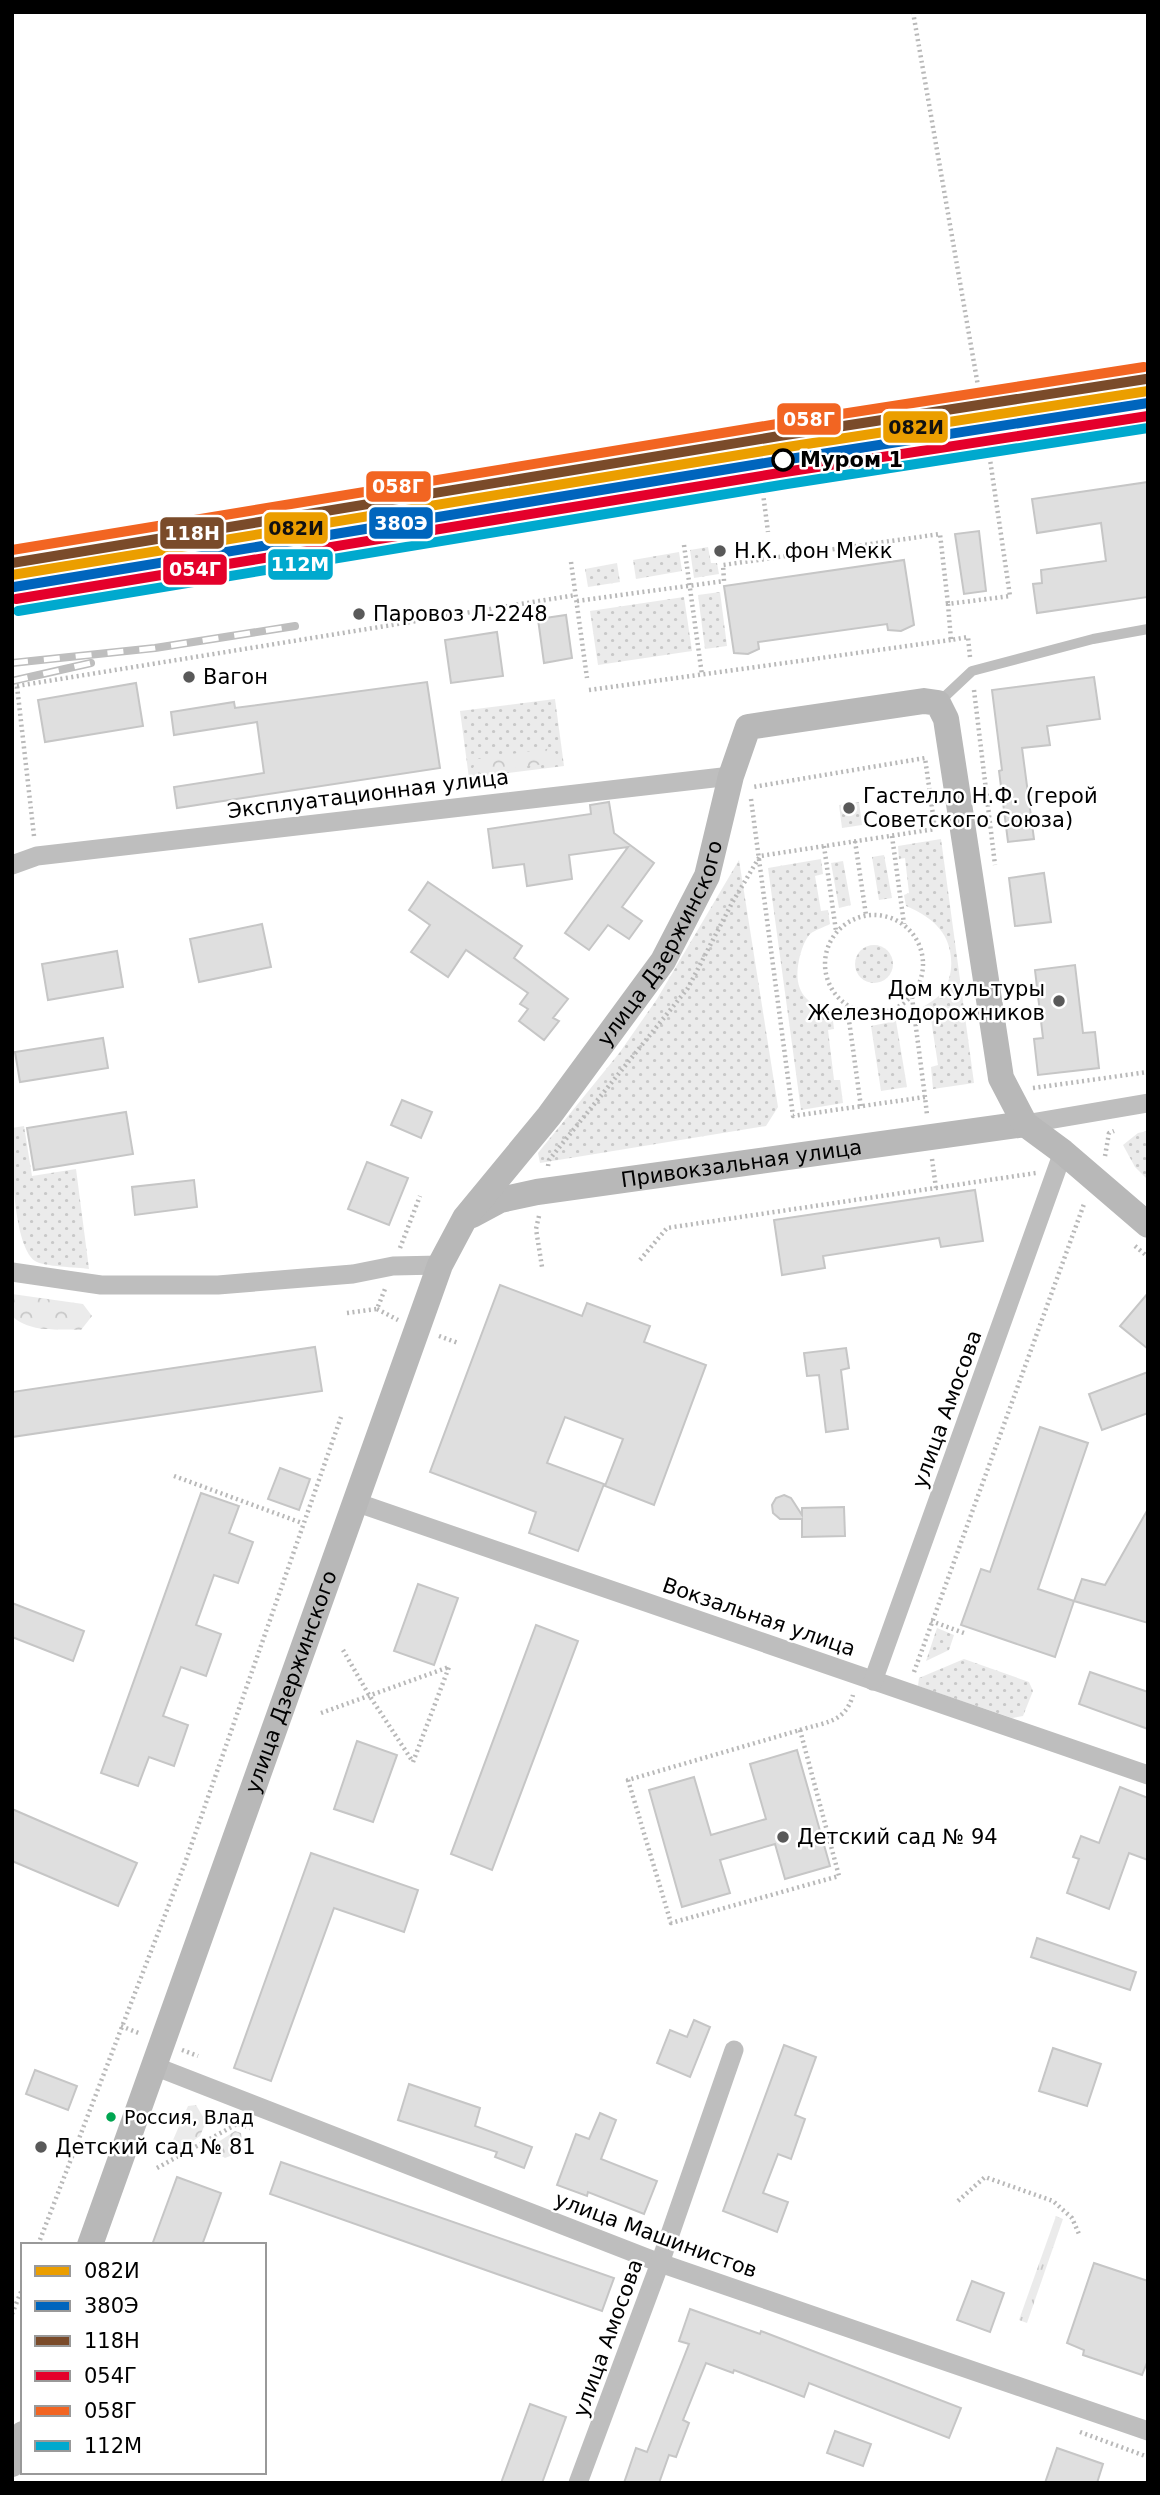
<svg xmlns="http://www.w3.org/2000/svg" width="1160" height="2495" viewBox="0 0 1160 2495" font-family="'DejaVu Sans',sans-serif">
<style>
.grass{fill:url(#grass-dots)}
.forest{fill:url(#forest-crowns)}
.park{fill:url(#park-tufts)}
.building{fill:#dfdfdf;stroke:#c6c6c6;stroke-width:2}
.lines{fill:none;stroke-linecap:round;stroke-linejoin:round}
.path{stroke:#b9b9b9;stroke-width:4.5;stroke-dasharray:2 3.5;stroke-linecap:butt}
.lane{stroke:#bebebe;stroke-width:10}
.street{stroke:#bebebe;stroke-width:19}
.secondary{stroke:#b8b8b8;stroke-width:26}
.rail-casing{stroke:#bebebe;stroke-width:8}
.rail{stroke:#fff;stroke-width:5;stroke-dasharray:16;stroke-linecap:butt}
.rail-1-casing{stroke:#fff;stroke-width:16}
.rail-2-casing{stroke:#fff;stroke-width:16}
.rail-3-casing{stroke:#fff;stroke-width:16}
.rail-4-casing{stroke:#fff;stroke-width:16}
.rail-5-casing{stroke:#fff;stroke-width:16}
.rail-6-casing{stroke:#fff;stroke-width:16}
.rail-1{stroke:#eb9e00;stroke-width:10}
.rail-2{stroke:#0065bd;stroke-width:10}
.rail-3{stroke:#7a4b2a;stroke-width:10}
.rail-4{stroke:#e4002b;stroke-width:10}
.rail-5{stroke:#f26522;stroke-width:10}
.rail-6{stroke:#00a9ce;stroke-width:10}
.stop-dot{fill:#fff;stroke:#000;stroke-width:3.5}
.poi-dot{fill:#595959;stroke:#fff;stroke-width:2.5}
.bus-dot{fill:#00a651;stroke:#fff;stroke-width:2.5}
.labels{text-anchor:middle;stroke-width:5;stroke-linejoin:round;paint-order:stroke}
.bus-label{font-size:19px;fill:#000;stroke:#fff;text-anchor:start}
.stop-label{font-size:21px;font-weight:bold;fill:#000;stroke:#fff;text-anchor:start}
.poi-label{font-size:21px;fill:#000;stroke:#fff;text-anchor:start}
.street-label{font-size:21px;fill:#000;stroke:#fff}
.line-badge{stroke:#fff;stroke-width:2.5}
.badge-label{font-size:19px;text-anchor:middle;font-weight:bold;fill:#fff}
.pale-badge-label{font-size:19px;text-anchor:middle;font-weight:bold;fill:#111}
</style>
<defs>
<pattern id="grass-dots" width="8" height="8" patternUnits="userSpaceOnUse" patternTransform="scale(1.75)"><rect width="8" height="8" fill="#ebebeb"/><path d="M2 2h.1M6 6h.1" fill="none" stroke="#c8c8c8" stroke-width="1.8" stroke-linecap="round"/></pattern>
<pattern id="forest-crowns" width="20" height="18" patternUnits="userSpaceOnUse" patternTransform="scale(1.75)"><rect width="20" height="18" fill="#ebebeb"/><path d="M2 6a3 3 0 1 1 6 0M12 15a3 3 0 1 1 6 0" fill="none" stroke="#c8c8c8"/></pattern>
<pattern id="park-tufts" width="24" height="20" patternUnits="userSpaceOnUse" patternTransform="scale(1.75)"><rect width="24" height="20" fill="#ebebeb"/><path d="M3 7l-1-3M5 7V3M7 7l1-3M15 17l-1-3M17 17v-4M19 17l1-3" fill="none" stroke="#c8c8c8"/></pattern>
</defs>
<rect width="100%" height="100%" fill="#fff"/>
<!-- grass -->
<g class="grass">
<path d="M 708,547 L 711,563 L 717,563 L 719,574 L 694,578 L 690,550 Z"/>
<path d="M 679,552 L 682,571 L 636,579 L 633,560 Z"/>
<path d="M 617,563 L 620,582 L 588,587 L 585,569 Z"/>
<path d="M 720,592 L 727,646 L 705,649 L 698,595 Z"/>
<path d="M 684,597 L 692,651 L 598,665 L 590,611 Z"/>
<path d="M 555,699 L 564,766 L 469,778 L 460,711 Z"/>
<path d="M 859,802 L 862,825 L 842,828 L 839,805 Z"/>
<path d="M 941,839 L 974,1083 L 933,1089 L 931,1067 L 938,1065 L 931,1019 L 925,1019 L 923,1007 C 929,1003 936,999 941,994 C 955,977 954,949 942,932 C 933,919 920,912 906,906 L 904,895 L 909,893 L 905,858 L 899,859 L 898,846 Z"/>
<path d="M 884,855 L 892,898 L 879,900 L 872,857 Z"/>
<path d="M 821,859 L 823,874 L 815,876 L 821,911 L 828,910 L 830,924 C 824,927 815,930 810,934 C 804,941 801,951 799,960 C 793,990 804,1003 832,1013 L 834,1029 L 828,1030 L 834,1080 L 840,1080 L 843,1103 L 801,1110 L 768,868 Z"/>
<path d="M 739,860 L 778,1107 L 766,1126 L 540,1163 L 538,1153 L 620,1052 L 657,999 Z"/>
<path d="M 843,861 L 851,905 L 839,908 L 831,863 Z"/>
<circle cx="874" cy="964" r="19"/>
<path d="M 896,1021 L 907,1087 L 881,1091 L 871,1026 Z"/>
<path d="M 24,1126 L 32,1176 L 76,1169 L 89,1269 C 77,1267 44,1267 35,1261 C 12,1244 12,1156 12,1128 Z"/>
<path d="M 1148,1131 L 1148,1180 L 1135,1167 L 1123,1145 L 1138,1133 Z"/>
<path d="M 937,1628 L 954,1635 L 949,1650 L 926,1661 Z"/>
<path d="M 964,1659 L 1029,1682 L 1033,1691 L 1023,1716 L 1012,1718 L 918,1686 L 919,1678 Z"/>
</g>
<!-- forest -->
<g class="forest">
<path d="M 553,748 L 557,756 L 552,763 L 480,773 L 473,768 L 478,759 Z"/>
<path d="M 12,1294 L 83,1304 L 92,1316 L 81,1330 C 58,1329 30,1333 12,1316 Z"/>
<path d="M 196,2105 L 206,2122 L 200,2136 L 176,2153 L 169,2149 L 188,2106 Z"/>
<path d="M 235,2131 L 241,2133 L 243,2151 L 225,2158 L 209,2148 Z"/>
</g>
<!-- park -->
<path class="park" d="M 1056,2216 L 1063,2219 L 1027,2323 L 1019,2320 Z"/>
<!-- building -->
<g class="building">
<path d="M 1148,482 L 1148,597 L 1037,613 L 1033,584 L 1042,583 L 1041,570 L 1106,561 L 1101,523 L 1037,533 L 1032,499 Z"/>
<path d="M 979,531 L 986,591 L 964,594 L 955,534 Z"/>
<path d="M 904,560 L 914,625 L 901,631 L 888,630 L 887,624 L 758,642 L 759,649 L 748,654 L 734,653 L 724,586 Z"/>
<path d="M 566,615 L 572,658 L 544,663 L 538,619 Z"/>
<path d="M 497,632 L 503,676 L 451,683 L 445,640 Z"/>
<path d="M 1094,677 L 1100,719 L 1047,726 L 1050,745 L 1022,748 L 1034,839 L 1008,842 L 999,771 L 1002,770 L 992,690 Z"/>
<path d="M 427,682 L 440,768 L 177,808 L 174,787 L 264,773 L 257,722 L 174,735 L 171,712 L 234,702 L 235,708 Z"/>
<path d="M 136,683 L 143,726 L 45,742 L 38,700 Z"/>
<path d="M 609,802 L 614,833 L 654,863 L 622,907 L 642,921 L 629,939 L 608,925 L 589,950 L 565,933 L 628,847 L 569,855 L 572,879 L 527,886 L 524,864 L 493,868 L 488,829 L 591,814 L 590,805 Z"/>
<path d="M 1044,873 L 1051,922 L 1015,926 L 1009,878 Z"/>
<path d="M 428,882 L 522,946 L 514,958 L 568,999 L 553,1018 L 559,1021 L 544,1040 L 519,1021 L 528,1009 L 520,1004 L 528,993 L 466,950 L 448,977 L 411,952 L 430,925 L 409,910 Z"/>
<path d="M 262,924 L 271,967 L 199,982 L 190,939 Z"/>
<path d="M 117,951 L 123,987 L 48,1000 L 42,964 Z"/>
<path d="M 1075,965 L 1083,1033 L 1095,1032 L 1099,1068 L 1038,1075 L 1034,1039 L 1043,1038 L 1035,970 Z"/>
<path d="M 103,1038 L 108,1068 L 20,1082 L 15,1052 Z"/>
<path d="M 402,1100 L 432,1112 L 421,1138 L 391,1125 Z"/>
<path d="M 126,1112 L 133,1154 L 34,1170 L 27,1128 Z"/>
<path d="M 367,1162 L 408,1178 L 389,1225 L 348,1209 Z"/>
<path d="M 194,1180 L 197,1207 L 135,1215 L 132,1187 Z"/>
<path d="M 975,1190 L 983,1241 L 941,1247 L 939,1238 L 823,1256 L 825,1268 L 782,1275 L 774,1220 Z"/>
<path d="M 500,1285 L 582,1316 L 587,1303 L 650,1326 L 644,1342 L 706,1365 L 654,1505 L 605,1486 L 623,1439 L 565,1417 L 547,1463 L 604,1484 L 578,1551 L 529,1533 L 536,1512 L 430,1472 Z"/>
<path d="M 1148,1293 L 1148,1349 L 1120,1326 Z"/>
<path d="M 315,1347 L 322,1391 L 12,1437 L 12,1392 Z"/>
<path d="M 846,1348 L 849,1368 L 841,1370 L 848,1429 L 826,1432 L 819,1375 L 807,1376 L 804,1353 Z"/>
<path d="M 1148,1372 L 1148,1413 L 1102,1430 L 1089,1394 Z"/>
<path d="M 1040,1427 L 1088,1443 L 1038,1589 L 1074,1601 L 1055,1657 L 961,1625 L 981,1569 L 990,1572 Z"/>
<path d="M 280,1468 L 310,1479 L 299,1510 L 268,1499 Z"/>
<path d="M 201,1493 L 239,1506 L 229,1533 L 253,1542 L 238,1583 L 214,1575 L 196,1625 L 221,1634 L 206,1676 L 181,1667 L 163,1716 L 188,1725 L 174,1766 L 149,1757 L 138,1786 L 101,1773 Z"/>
<path d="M 784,1495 L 791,1498 L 802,1515 L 802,1508 L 844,1507 L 845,1536 L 802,1537 L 802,1519 L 780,1519 L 773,1513 L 772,1505 L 776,1498 Z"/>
<path d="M 1148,1509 L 1148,1623 L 1074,1601 L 1082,1579 L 1105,1585 Z"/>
<path d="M 418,1584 L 458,1598 L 434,1665 L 394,1651 Z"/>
<path d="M 12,1603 L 84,1631 L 73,1661 L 12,1637 Z"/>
<path d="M 536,1625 L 578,1641 L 492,1870 L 451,1854 Z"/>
<path d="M 1090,1672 L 1148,1692 L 1148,1729 L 1079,1704 Z"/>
<path d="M 357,1741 L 397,1755 L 373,1822 L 334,1809 Z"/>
<path d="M 797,1750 L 830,1866 L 785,1879 L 775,1844 L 720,1860 L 730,1893 L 682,1907 L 649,1790 L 694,1777 L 711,1835 L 766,1819 L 750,1764 Z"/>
<path d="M 1120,1787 L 1148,1798 L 1148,1860 L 1129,1853 L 1109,1909 L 1067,1893 L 1079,1859 L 1073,1857 L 1081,1836 L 1099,1843 Z"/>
<path d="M 12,1809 L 137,1863 L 118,1906 L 12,1861 Z"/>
<path d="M 311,1853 L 418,1890 L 404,1932 L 334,1908 L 271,2081 L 234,2068 Z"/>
<path d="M 1037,1938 L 1136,1972 L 1130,1990 L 1031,1957 Z"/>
<path d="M 694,2020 L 710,2027 L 690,2077 L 657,2063 L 670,2030 L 687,2037 Z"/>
<path d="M 784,2045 L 816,2057 L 795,2115 L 805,2119 L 791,2159 L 778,2154 L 763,2193 L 788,2202 L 777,2232 L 723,2211 Z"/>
<path d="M 1053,2048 L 1101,2064 L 1087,2106 L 1039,2091 Z"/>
<path d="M 35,2070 L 77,2086 L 68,2110 L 26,2094 Z"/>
<path d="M 409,2084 L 480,2108 L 475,2126 L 532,2147 L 524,2168 L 495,2157 L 497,2152 L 398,2120 Z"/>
<path d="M 600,2113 L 616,2120 L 601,2159 L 657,2181 L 644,2214 L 588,2192 L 587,2196 L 557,2185 L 576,2134 L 589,2139 Z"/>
<path d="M 281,2162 L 614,2278 L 602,2311 L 270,2194 Z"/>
<path d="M 177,2177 L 221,2193 L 202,2245 L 152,2245 Z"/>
<path d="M 1094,2263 L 1148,2281 L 1148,2360 L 1142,2375 L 1083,2355 L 1084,2350 L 1067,2343 Z"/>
<path d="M 972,2281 L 1004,2293 L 990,2332 L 957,2320 Z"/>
<path d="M 690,2309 L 760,2334 L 761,2331 L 961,2408 L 949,2438 L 809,2383 L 804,2397 L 734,2370 L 733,2373 L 706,2363 L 683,2420 L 689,2423 L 676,2457 L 669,2455 L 659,2483 L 624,2483 L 636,2448 L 647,2452 L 689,2344 L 679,2341 Z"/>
<path d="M 530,2404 L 566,2417 L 542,2483 L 501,2483 Z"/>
<path d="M 835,2431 L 871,2444 L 863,2466 L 827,2453 Z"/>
<path d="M 1057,2448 L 1103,2464 L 1097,2483 L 1045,2483 Z"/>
</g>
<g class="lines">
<!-- path -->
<g class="path">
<path d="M 913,12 L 986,432 L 1010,596 L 948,604 L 951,640 L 968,637 L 970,657"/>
<path d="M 905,446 L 908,459"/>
<path d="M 760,470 L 986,432"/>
<path d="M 684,545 L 702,675"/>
<path d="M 571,562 L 587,678"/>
<path d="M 12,593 L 760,470 L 768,532"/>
<path d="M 577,601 L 724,581 L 723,565 L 940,534 L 948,604"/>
<path d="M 17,686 L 576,595"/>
<path d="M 12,687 L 17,686 L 34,836"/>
<path d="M 589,690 L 951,640"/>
<path d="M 974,690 L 995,865"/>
<path d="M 751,799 L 793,1116 L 925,1097 L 927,1115"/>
<path d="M 892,836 L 904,924"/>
<path d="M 855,841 L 866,915"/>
<path d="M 824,846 L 836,931"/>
<circle cx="874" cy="964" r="49"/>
<path d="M 912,997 L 925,1097"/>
<path d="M 847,1006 L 861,1107"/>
<path d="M 1033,1088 L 1148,1072"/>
<path d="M 1105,1156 L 1109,1133 L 1114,1131"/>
<path d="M 932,1159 L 936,1188"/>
<path d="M 548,1166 L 549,1160 L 688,988 L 732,903 L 760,856 L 935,829 L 925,758 L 753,787"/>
<path d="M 539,1216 L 536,1229 L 542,1267"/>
<path d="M 1135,1246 L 1148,1257"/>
<path d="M 400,1248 L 420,1196"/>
<path d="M 640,1260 L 667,1228 L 1036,1173"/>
<path d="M 377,1309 L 398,1320"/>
<path d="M 347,1313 L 377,1309 L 385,1289"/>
<path d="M 439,1336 L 458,1343"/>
<path d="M 174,1476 L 302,1523"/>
<path d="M 931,1621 L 964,1633"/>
<path d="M 343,1650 L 369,1695 L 413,1762"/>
<path d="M 914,1672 L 1084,1204"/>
<path d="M 321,1713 L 449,1667"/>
<path d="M 800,1730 L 839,1876 L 671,1923 L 628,1780 Z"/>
<path d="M 800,1730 C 825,1722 845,1723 853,1695"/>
<path d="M 413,1762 L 449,1667"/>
<path d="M 121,2026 L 141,2034"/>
<path d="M 182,2050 L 198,2056"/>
<path d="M 157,2168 L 237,2124 L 250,2128"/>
<path d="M 958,2201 L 985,2177 L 1053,2201 L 1072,2218 L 1079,2234"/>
<path d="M 38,2245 L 185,1863 L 341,1417"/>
<path d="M 12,2314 L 23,2287"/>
<path d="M 604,2343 L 631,2271"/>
<path d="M 1080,2432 L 1148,2457"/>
</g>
<!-- lane -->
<path class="lane" d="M 939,702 L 972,671 L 1093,639 L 1148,629"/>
<!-- street -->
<g class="street">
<path d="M 12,865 L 37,856 L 731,776"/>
<path d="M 1025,1124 L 1148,1103"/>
<path d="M 12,1272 L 101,1285 L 218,1285 L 353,1274 L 393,1266 L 440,1265"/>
<path d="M 355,1502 L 1148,1775"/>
<path d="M 873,1681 L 1063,1152"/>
<path d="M 154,2066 L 660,2263 L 1148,2431"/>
<path d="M 578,2483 L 660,2263 L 734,2050"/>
</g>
<!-- secondary -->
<g class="secondary">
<path id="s1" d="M 472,1215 L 500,1200 L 537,1192 L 1025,1124"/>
<path id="s2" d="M 90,2245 L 440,1265 L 465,1218 L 549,1116 L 663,961 L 707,876 L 731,776 L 748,727 L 924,701 L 938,703 L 946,719 L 1001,1078 L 1025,1124 L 1063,1152 L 1148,1225"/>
<path d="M 12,2464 L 23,2434"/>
</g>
<defs>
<g id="rail">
<path d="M 12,663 L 155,648 L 295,626"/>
<path d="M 12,681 L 91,663"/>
</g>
</defs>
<!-- rail casing -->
<use href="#rail" class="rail-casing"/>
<!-- rail -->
<use href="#rail" class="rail"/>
<defs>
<path id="rail-1" d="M 12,575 L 781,448 L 1148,391"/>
<path id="rail-2" d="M 14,587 L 783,460 L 1148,403"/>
<path id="rail-3" d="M 12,563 L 779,436 L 1146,379"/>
<path id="rail-4" d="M 16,599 L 785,472 L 1148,416"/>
<path id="rail-5" d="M 12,550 L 777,424 L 1144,367"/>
<path id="rail-6" d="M 18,611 L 787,484 L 1148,428"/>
</defs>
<!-- rail-1 casing -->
<use href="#rail-1" class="rail-1-casing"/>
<!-- rail-2 casing -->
<use href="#rail-2" class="rail-2-casing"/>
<!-- rail-3 casing -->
<use href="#rail-3" class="rail-3-casing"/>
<!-- rail-4 casing -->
<use href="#rail-4" class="rail-4-casing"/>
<!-- rail-5 casing -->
<use href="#rail-5" class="rail-5-casing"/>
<!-- rail-6 casing -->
<use href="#rail-6" class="rail-6-casing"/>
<!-- rail-1 -->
<use href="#rail-1" class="rail-1"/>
<!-- rail-2 -->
<use href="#rail-2" class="rail-2"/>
<!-- rail-3 -->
<use href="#rail-3" class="rail-3"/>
<!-- rail-4 -->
<use href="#rail-4" class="rail-4"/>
<!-- rail-5 -->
<use href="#rail-5" class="rail-5"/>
<!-- rail-6 -->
<use href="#rail-6" class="rail-6"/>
</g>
<!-- markers -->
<circle class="stop-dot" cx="783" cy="460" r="10"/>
<g class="poi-dot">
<circle cx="720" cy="551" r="7"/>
<circle cx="359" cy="614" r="7"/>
<circle cx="189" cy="677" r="7"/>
<circle cx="849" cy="808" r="7"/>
<circle cx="1059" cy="1001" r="7"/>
<circle cx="783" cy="1837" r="7"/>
<circle cx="41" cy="2147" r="7"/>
</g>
<circle class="bus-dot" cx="111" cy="2117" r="6"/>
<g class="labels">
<!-- bus labels -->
<g class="bus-label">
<text x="124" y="2124">Россия, Влад</text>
</g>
<!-- stop labels -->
<g class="stop-label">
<text x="800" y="467">Муром 1</text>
</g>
<!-- poi labels -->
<g class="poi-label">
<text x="734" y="558">Н.К. фон Мекк</text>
<text x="373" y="621">Паровоз Л-2248</text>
<text x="203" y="684">Вагон</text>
<text x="863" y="803">Гастелло Н.Ф. (герой<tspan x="863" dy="24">Советского Союза)</tspan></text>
<text x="1045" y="996" text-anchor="end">Дом культуры<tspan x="1045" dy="24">Железнодорожников</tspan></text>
<text x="797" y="1844">Детский сад № 94</text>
<text x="55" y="2154">Детский сад № 81</text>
</g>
<!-- street labels -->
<g class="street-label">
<text transform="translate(368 794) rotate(-7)" y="7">Эксплуатационная улица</text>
<text dy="7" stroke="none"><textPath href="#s2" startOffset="1433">улица Дзержинского</textPath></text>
<text dy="7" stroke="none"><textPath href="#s1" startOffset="276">Привокзальная улица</textPath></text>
<text transform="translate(947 1409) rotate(-70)" y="7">улица Амосова</text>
<text transform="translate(759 1617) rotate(19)" y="7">Вокзальная улица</text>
<text dy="7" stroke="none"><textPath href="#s2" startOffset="598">улица Дзержинского</textPath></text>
<text transform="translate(656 2235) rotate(20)" y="7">улица Машинистов</text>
<text transform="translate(608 2338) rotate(-70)" y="7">улица Амосова</text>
</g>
</g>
<g class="line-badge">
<rect x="776" y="402" width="66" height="34" rx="7" fill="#f26522"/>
<rect x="882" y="410" width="67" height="34" rx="7" fill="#eb9e00"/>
<rect x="365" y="470" width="67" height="33" rx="7" fill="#f26522"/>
<rect x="368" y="506" width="66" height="34" rx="7" fill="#0065bd"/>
<rect x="263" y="511" width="66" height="34" rx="7" fill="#eb9e00"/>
<rect x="159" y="516" width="66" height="34" rx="7" fill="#7a4b2a"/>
<rect x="267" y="548" width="67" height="33" rx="7" fill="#00a9ce"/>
<rect x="162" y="553" width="66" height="33" rx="7" fill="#e4002b"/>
</g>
<g class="badge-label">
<text x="809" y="426">058Г</text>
<text x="398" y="493">058Г</text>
<text x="401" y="530">380Э</text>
<text x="192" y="540">118Н</text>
<text x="300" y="571">112М</text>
<text x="195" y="576">054Г</text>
</g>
<g class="pale-badge-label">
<text x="916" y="434">082И</text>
<text x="296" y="535">082И</text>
</g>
<!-- border -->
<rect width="1160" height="2495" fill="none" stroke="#000000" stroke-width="28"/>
<!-- legend -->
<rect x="21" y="2243" width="245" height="231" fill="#ffffff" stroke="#999999" stroke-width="2"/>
<rect x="35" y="2266" width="35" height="10" fill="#eb9e00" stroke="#999999" stroke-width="2"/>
<text x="84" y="2278" font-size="21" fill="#000000">082И</text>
<rect x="35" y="2301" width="35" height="10" fill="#0065bd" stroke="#999999" stroke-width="2"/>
<text x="84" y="2313" font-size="21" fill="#000000">380Э</text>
<rect x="35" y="2336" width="35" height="10" fill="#7a4b2a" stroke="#999999" stroke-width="2"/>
<text x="84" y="2348" font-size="21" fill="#000000">118Н</text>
<rect x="35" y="2371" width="35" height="10" fill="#e4002b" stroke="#999999" stroke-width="2"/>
<text x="84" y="2383" font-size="21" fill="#000000">054Г</text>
<rect x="35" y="2406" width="35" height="10" fill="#f26522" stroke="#999999" stroke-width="2"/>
<text x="84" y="2418" font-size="21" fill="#000000">058Г</text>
<rect x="35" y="2441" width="35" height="10" fill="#00a9ce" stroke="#999999" stroke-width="2"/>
<text x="84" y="2453" font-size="21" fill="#000000">112М</text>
</svg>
